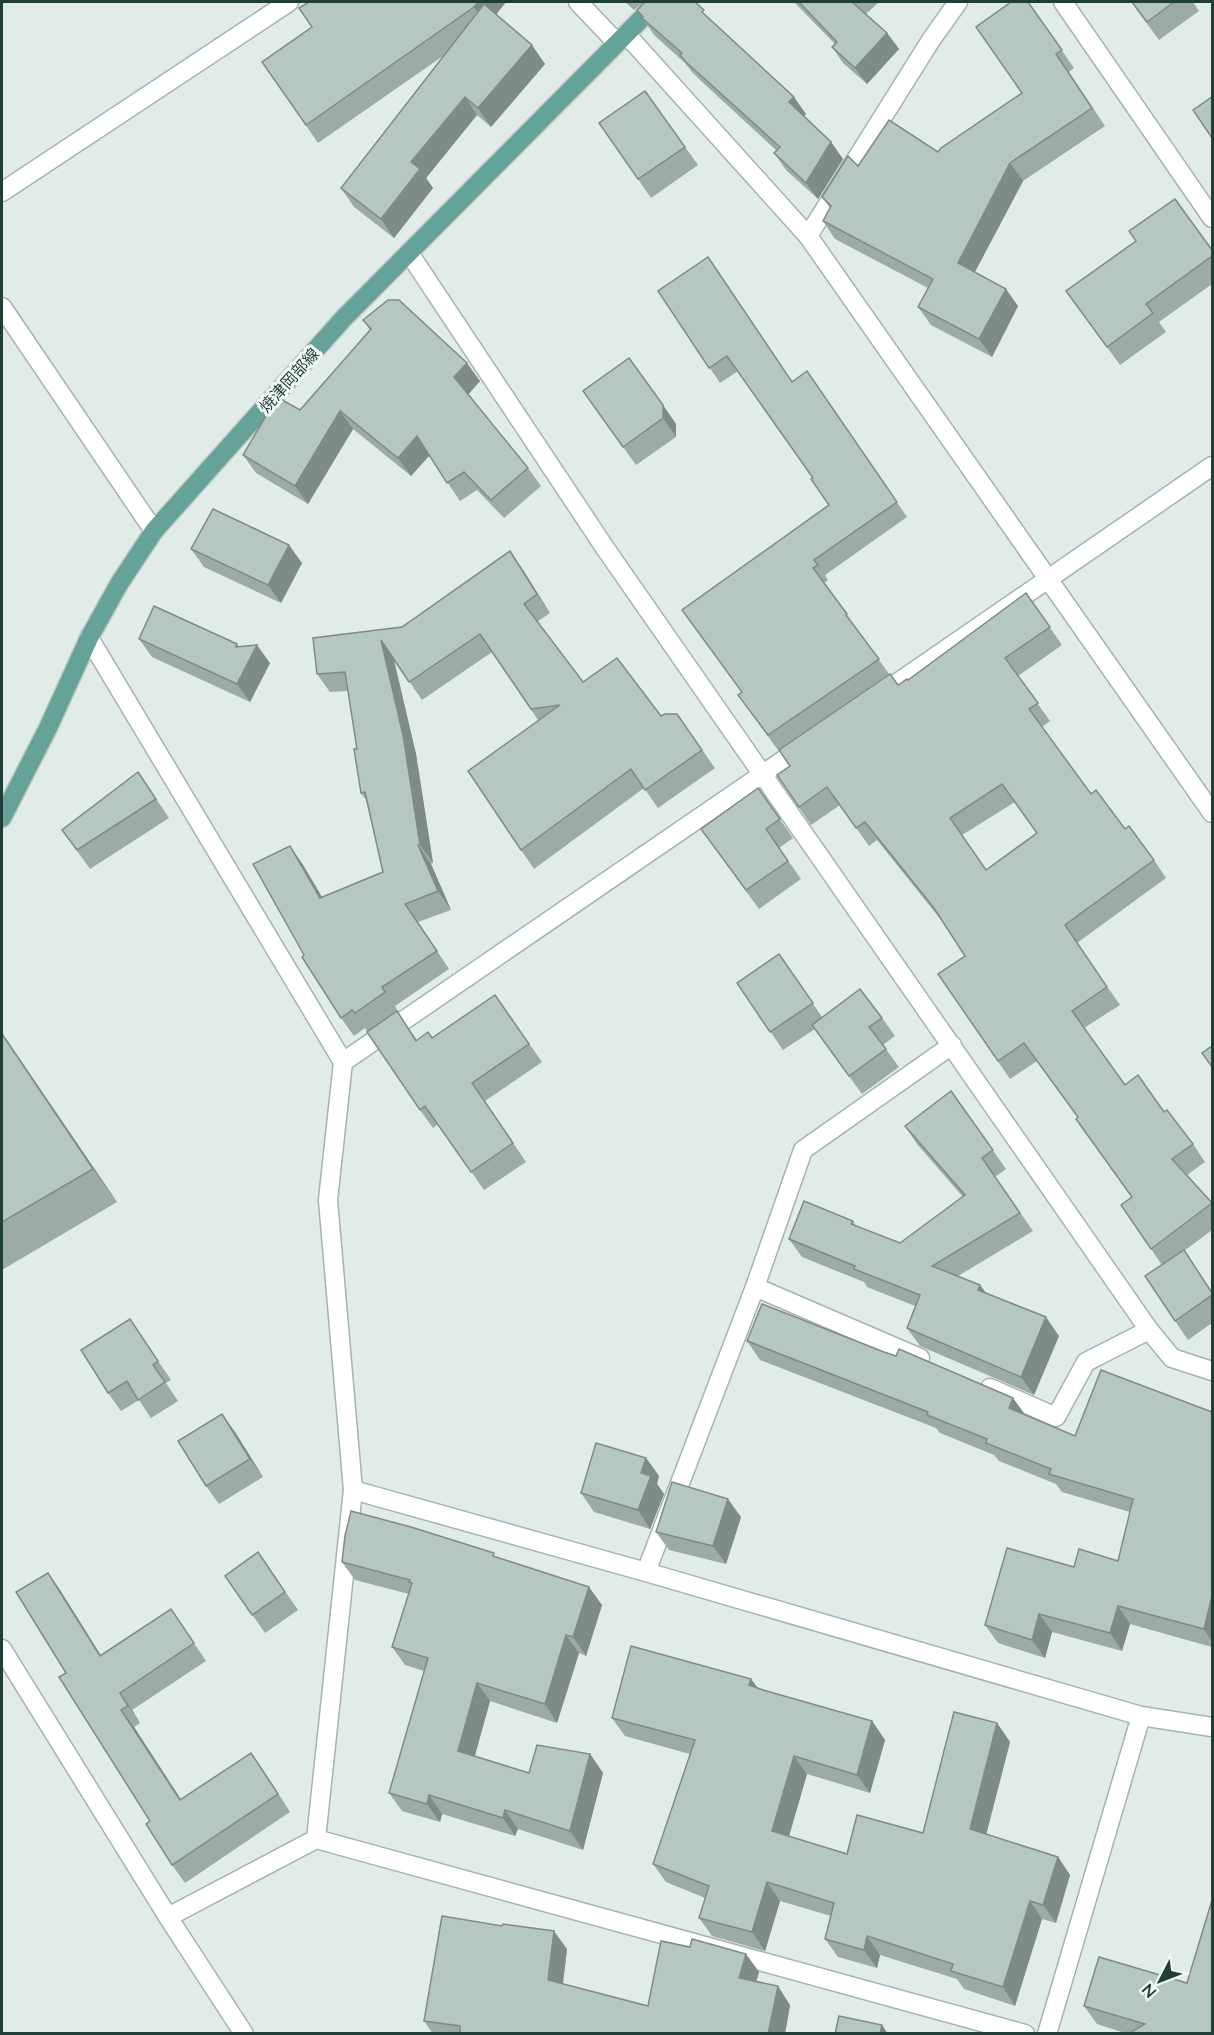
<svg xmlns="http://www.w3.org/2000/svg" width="1214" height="2035" viewBox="0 0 1214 2035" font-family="Lato,'Noto Sans JP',sans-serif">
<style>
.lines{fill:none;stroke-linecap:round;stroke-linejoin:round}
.minor-casing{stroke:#a4b4af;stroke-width:21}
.major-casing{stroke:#c1c9c7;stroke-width:21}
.minor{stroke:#fff;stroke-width:18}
.major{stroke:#65a297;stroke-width:18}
.wall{fill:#9daba6;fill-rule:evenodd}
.shaded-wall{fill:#7f8b87}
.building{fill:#b6c7c1;stroke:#7f8b87;stroke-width:1.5;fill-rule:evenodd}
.labels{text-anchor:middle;stroke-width:6;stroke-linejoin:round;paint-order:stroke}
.street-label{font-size:16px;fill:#213d37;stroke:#f2f8f5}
</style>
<rect width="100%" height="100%" fill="#e1ece8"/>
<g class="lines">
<defs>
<g id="minor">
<path d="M 578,2 L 617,43"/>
<path d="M 1063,2 L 1212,218"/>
<path d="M 626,34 L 808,236 L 1212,813"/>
<path d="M 2,192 L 289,2"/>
<path d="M 808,236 L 931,40 L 958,2"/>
<path d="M 409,253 L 605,548 L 1149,1330 L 1172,1358 L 1212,1371"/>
<path d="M 2,307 L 154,531"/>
<path d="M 89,638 L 343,1062 L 328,1200 L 353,1490 L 316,1839"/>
<path d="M 877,697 L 1212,466"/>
<path d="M 343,1062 L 804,746"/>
<path d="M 755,1287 L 920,1358"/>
<path d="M 990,1388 L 1056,1417 L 1086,1362 L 1149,1330"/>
<path d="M 353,1490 L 646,1572 L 1141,1716 L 1212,1727"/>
<path d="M 646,1572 L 755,1287 L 803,1150 L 952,1045"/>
<path d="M 2,1649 L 168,1917 L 244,2034"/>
<path d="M 168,1917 L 316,1839 L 1025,2034"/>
<path d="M 1047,2034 L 1141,1716"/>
</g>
<path id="major" d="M 2,818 L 48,728 L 89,638 L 119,584 L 154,531 L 343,319 L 658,2"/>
</defs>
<!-- minor casing -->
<use href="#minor" class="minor-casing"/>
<!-- major casing -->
<use href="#major" class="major-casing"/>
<!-- minor -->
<use href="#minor" class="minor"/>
<!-- major -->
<use href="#major" class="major"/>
</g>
<!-- wall -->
<g class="wall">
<path d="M 506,2 L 496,14 L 545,64 L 491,127 L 477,115 L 426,178 L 433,188 L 394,238 L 354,207 L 341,188 L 443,56 L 318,143 L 262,62 L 312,27 Z"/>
<path d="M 625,2 L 644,2 L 634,10 Z"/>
<path d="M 794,2 L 879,2 L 866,14 L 887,33 L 899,49 L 867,84 L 843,63 L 832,47 L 835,44 Z"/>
<path d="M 1028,2 L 1074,68 L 1069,72 L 1105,126 L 1023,181 L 975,272 L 1018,306 L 992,357 L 931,325 L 918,307 L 928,288 L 835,239 L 823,221 L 830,208 L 822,197 L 858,166 L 938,152 L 1022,93 Z"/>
<path d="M 1131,2 L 1193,2 L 1199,11 L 1159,40 Z"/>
<path d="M 637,10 L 712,21 L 806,114 L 804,116 L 831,142 L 843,159 L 818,199 L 786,170 L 774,153 L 777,151 L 699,79 L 692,72 L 685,63 L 654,35 Z"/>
<path d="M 645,91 L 698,165 L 651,198 L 599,123 Z"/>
<path d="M 1212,250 L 1212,284 L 1159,322 L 1166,332 L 1120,365 L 1066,291 Z"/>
<path d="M 658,291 L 793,381 L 807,371 L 907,517 L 825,575 L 828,580 L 824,583 L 889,674 L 778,750 L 738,695 L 742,692 L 829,505 L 813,478 L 738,371 L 720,383 Z"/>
<path d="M 363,320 L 480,381 L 468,394 L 528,468 L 541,486 L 504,518 L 477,490 L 460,501 L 429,455 L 411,476 L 353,429 L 308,504 L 256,473 L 243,455 L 300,410 L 370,330 Z"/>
<path d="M 629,358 L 676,424 L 676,437 L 636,465 L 583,391 Z"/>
<path d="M 191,549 L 302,563 L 281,603 L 204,567 Z"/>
<path d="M 523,570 L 550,613 L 537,622 L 583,682 L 661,716 L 677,714 L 715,768 L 658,808 L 644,788 L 534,869 L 521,850 L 538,720 L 492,652 L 422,700 L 394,659 L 416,754 L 433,863 L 431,864 L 451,910 L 418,922 L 449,969 L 395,1006 L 398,1011 L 368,1032 L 365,1028 L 354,1036 L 341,1018 L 304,955 L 290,846 L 303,865 L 322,897 L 383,872 L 366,800 L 361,793 L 357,749 L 348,691 L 330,692 L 317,674 L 402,627 Z"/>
<path d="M 1026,593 L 1062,645 L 1018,676 L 1050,721 L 1042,727 L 1091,794 L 1154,860 L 1166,878 L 1077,943 L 1120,1005 L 1084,1028 L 1125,1085 L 1164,1112 L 1193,1144 L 1205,1162 L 1187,1175 L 1212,1204 L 1212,1230 L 1184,1251 L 1212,1292 L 1212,1323 L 1188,1340 L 1175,1321 L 1162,1265 L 1121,1205 L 1132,1197 L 1078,1118 L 1037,1061 L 1010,1079 L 938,974 L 965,956 L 941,920 L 877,840 L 869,846 L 840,805 L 811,825 L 777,775 L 898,685 L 908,680 ZM 1015,802 L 1037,833 L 986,870 L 962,835 Z"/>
<path d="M 139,639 L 239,647 L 270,663 L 250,702 L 152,657 Z"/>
<path d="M 138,772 L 169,818 L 90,869 L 62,830 Z"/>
<path d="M 758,788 L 793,838 L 779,848 L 801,879 L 759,909 L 701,829 Z"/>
<path d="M 779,954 L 822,1017 L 882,1018 L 895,1036 L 883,1045 L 899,1067 L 862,1094 L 815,1029 L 783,1050 L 737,983 Z"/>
<path d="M 495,995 L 542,1062 L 485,1101 L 526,1162 L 484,1190 L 438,1124 L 433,1128 L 420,1110 L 397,1011 L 417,1040 L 432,1038 Z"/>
<path d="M 2,1033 L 117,1202 L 2,1270 Z"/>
<path d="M 951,1091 L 1006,1169 L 995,1177 L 1033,1231 L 958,1276 L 980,1285 L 986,1293 L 1059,1336 L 1034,1395 L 920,1346 L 907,1328 L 915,1306 L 867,1287 L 864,1282 L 802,1257 L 789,1239 L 853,1221 L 856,1226 L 900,1243 L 963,1197 L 917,1144 L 905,1126 Z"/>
<path d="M 130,1319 L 171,1380 L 166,1383 L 178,1401 L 151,1418 L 139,1400 L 121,1411 L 108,1393 Z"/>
<path d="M 747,1341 L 884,1352 L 1013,1398 L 1025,1415 L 1075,1436 L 1212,1412 L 1212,1647 L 1130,1624 L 1122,1651 L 1052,1632 L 1045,1658 L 998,1643 L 985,1625 L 1074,1567 L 1118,1561 L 1130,1512 L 1062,1492 L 1056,1484 L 999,1461 L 994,1455 L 940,1433 L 936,1428 L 760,1360 Z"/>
<path d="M 235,1432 L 263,1477 L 219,1504 L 206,1486 Z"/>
<path d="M 646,1458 L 659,1476 L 657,1484 L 664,1494 L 650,1529 L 594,1512 L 581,1493 Z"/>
<path d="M 741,1517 L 726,1564 L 669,1550 L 656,1532 Z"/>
<path d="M 258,1552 L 298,1610 L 265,1633 L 225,1576 Z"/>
<path d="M 497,1557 L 602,1605 L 586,1656 L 579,1653 L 557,1723 L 490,1701 L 475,1756 L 529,1773 L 590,1754 L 603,1773 L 583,1850 L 518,1829 L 515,1836 L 442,1814 L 440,1822 L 402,1811 L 389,1793 L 424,1671 L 405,1665 L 392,1647 L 409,1594 L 355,1580 L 342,1562 Z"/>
<path d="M 48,1573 L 60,1590 L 100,1655 L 171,1609 L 206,1661 L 132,1710 L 140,1723 L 134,1727 L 181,1799 L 251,1753 L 290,1812 L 185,1883 L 172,1865 L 150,1821 L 66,1673 Z"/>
<path d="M 751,1679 L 758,1688 L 872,1721 L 885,1740 L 870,1793 L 807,1774 L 789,1836 L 847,1854 L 923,1833 L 997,1723 L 1010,1742 L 986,1834 L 1058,1857 L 1070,1875 L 1056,1923 L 1042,1919 L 1015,2006 L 964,1989 L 957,1979 L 880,1955 L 877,1968 L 838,1957 L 825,1939 L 831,1916 L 780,1901 L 765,1951 L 712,1936 L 699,1918 L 705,1898 L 666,1882 L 653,1864 L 690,1754 L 625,1736 L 612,1718 Z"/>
<path d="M 690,1947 L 746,1954 L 759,1972 L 756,1982 L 790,2005 L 785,2034 L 433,2034 L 424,2021 L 567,1949 L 563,1984 L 648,2006 Z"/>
<path d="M 1187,1983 L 1212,2034 L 1128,2034 L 1097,2024 L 1084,2006 Z"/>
</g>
<!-- shaded-wall -->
<g class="shaded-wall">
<path d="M 478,2 L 506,2 L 487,26 L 474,7 Z"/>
<path d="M 887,33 L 899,49 L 867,84 L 855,68 Z"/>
<path d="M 532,45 L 545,64 L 491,127 L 478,108 Z"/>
<path d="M 465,97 L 477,115 L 426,178 L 433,188 L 394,238 L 381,219 L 411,162 Z"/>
<path d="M 794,97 L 806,114 L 801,119 L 789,102 Z"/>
<path d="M 831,142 L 843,159 L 818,199 L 806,183 Z"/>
<path d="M 1010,163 L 1023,181 L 970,281 L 958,263 Z"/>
<path d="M 1006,289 L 1018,306 L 992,357 L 979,339 Z"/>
<path d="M 467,363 L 480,381 L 467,396 L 454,377 Z"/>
<path d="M 663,405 L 676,424 L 676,437 L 663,418 Z"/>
<path d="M 340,411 L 353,429 L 308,504 L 295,486 Z"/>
<path d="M 417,436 L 430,455 L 411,476 L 398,458 Z"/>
<path d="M 289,545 L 302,563 L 281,603 L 268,585 Z"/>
<path d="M 510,551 L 523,570 L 550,613 L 537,594 Z"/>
<path d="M 381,640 L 393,658 L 416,754 L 433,863 L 420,845 Z"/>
<path d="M 237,644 L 249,661 L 257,645 L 270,663 L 250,702 L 237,684 L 236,647 Z"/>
<path d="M 418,845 L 431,864 L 451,910 L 438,891 Z"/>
<path d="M 290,846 L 303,865 L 333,916 L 320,898 Z"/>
<path d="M 2,1033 L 117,1202 L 93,1169 Z"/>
<path d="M 980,1285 L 993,1303 L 978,1290 Z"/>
<path d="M 1046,1317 L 1059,1336 L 1034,1395 L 1021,1377 Z"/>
<path d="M 1013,1398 L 1026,1416 L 1009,1408 Z"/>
<path d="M 222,1414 L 235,1432 L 263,1477 L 250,1459 Z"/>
<path d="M 646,1458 L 659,1476 L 657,1484 L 664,1494 L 650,1529 L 638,1510 L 641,1473 Z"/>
<path d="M 728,1499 L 741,1517 L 726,1564 L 713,1546 Z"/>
<path d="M 48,1573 L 60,1590 L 112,1673 L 100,1656 Z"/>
<path d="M 589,1587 L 602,1605 L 586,1656 L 573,1637 Z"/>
<path d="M 1212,1596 L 1212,1642 L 1204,1629 Z"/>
<path d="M 1118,1606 L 1130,1624 L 1122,1651 L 1110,1633 Z"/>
<path d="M 1039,1614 L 1052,1632 L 1045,1658 L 1032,1640 Z"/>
<path d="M 566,1635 L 579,1653 L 557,1723 L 545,1704 Z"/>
<path d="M 751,1679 L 764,1697 L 749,1685 Z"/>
<path d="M 477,1683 L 490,1701 L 471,1769 L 458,1751 Z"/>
<path d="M 120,1693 L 132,1710 L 140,1723 L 128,1706 Z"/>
<path d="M 121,1710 L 134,1727 L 192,1817 L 180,1800 Z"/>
<path d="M 872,1721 L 885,1740 L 870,1793 L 857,1775 Z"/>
<path d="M 997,1723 L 1010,1742 L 983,1847 L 970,1829 Z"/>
<path d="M 251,1753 L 263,1770 L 290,1812 L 278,1794 Z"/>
<path d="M 590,1754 L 603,1773 L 583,1850 L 570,1831 Z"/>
<path d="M 794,1756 L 807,1774 L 785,1850 L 772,1831 Z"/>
<path d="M 429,1795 L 442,1814 L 440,1822 L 427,1804 Z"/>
<path d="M 505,1810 L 518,1829 L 515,1836 L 503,1818 Z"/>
<path d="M 1058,1857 L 1070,1875 L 1056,1923 L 1043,1905 Z"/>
<path d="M 767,1882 L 780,1901 L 765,1951 L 752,1932 Z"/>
<path d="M 1030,1901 L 1042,1919 L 1015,2006 L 1003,1987 Z"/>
<path d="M 554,1931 L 567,1949 L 561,1998 L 548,1980 Z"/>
<path d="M 867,1936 L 880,1955 L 877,1968 L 864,1950 Z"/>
<path d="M 746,1954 L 759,1972 L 752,1996 L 739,1978 Z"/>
<path d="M 778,1986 L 790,2005 L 785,2034 L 768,2034 Z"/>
<path d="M 882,2025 L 888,2034 L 880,2034 Z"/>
</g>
<!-- building -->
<g class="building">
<path d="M 309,2 L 478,2 L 474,7 L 306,125 L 262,62 L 312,27 L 299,8 Z"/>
<path d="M 645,2 L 695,2 L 704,10 L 702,12 L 794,97 L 789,102 L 831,142 L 806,183 L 774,153 L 780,147 L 687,63 L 680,55 L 682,53 L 642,18 L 643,17 L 637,10 Z"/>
<path d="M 799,2 L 852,2 L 887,33 L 855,68 L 832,47 L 837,42 Z"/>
<path d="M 1011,2 L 1028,2 L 1062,50 L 1056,54 L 1092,108 L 1010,163 L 958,263 L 1006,289 L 979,339 L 918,307 L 933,279 L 823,221 L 831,206 L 822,197 L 848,156 L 858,166 L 889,120 L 938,152 L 941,148 L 1022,93 L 976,27 Z"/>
<path d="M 1132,2 L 1174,2 L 1147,22 Z"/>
<path d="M 484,4 L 532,45 L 478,108 L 465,97 L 411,162 L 420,169 L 381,219 L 341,188 Z"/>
<path d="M 645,91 L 685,147 L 638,179 L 599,123 Z"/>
<path d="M 1212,97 L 1212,138 L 1193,110 Z"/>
<path d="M 1175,199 L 1212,250 L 1212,256 L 1146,304 L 1153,313 L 1107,347 L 1066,291 L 1136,241 L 1129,231 Z"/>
<path d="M 708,257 L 792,382 L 807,371 L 897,502 L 814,560 L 818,565 L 813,568 L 847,614 L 846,615 L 879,659 L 768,735 L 738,695 L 742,692 L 682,610 L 829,505 L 811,479 L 813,478 L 727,356 L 709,368 L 658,291 Z"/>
<path d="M 388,300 L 399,300 L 467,363 L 454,377 L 528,468 L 491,500 L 464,472 L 447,483 L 417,436 L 398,458 L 340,411 L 295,486 L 243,455 L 277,397 L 300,410 L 371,329 L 363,320 Z"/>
<path d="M 629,358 L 663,405 L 663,418 L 623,447 L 583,391 Z"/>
<path d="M 213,509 L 289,545 L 268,585 L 191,549 Z"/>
<path d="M 510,551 L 537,594 L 524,604 L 583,682 L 617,658 L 661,716 L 665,714 L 677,714 L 702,750 L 645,790 L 631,769 L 521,850 L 468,771 L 560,705 L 531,709 L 480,634 L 409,682 L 381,640 L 403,735 L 420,845 L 418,845 L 438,891 L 405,904 L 437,951 L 382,987 L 385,992 L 355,1013 L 352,1010 L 341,1018 L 302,957 L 304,955 L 253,864 L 290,846 L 320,898 L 383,872 L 365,792 L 361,793 L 354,749 L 357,749 L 345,672 L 317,674 L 313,638 L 402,627 Z"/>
<path d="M 1026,593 L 1050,627 L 1005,658 L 1038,703 L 1029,709 L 1091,794 L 1096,790 L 1125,829 L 1129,826 L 1154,860 L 1065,925 L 1107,987 L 1072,1011 L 1125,1085 L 1138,1075 L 1164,1112 L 1167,1110 L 1193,1144 L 1172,1159 L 1212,1203 L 1151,1249 L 1121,1205 L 1132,1197 L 1076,1119 L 1078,1117 L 1024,1043 L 998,1061 L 938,974 L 965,956 L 934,908 L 865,822 L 856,828 L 827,787 L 799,807 L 777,775 L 790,766 L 779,750 L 890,674 L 898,685 L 907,679 L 908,680 ZM 1002,784 L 1037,833 L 986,870 L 950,818 Z"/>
<path d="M 154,606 L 237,644 L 236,647 L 257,645 L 237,684 L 139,639 Z"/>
<path d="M 138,772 L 156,799 L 77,850 L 62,830 Z"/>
<path d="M 758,788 L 780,819 L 766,829 L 788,861 L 746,890 L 701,829 Z"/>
<path d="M 779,954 L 813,1003 L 770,1032 L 737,983 Z"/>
<path d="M 860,989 L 882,1018 L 869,1027 L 886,1049 L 849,1076 L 812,1025 Z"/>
<path d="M 495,995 L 529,1044 L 472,1083 L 513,1143 L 471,1172 L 425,1106 L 420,1110 L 367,1032 L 397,1011 L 416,1041 L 428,1032 L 432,1038 Z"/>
<path d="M 2,1034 L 93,1169 L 2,1222 Z"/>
<path d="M 1212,1046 L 1212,1067 L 1202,1053 Z"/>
<path d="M 951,1091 L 993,1150 L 982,1158 L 1020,1213 L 932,1266 L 980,1285 L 978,1290 L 1046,1317 L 1021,1377 L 907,1328 L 920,1295 L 854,1269 L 855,1266 L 789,1239 L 804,1201 L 853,1221 L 851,1224 L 900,1243 L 965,1195 L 905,1126 Z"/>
<path d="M 1184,1250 L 1212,1293 L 1212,1295 L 1175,1321 L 1145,1276 Z"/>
<path d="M 762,1304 L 884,1352 L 896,1356 L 899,1349 L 1013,1398 L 1009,1408 L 1075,1436 L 1101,1370 L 1212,1412 L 1212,1596 L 1204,1629 L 1118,1606 L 1110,1633 L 1039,1614 L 1032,1640 L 985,1625 L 1007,1548 L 1074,1567 L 1079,1549 L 1118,1561 L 1133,1499 L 1049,1474 L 1051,1469 L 986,1443 L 987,1439 L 927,1415 L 928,1412 L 747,1341 Z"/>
<path d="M 130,1319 L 158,1361 L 153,1365 L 165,1382 L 138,1400 L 127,1381 L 108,1393 L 81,1350 Z"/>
<path d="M 222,1414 L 250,1459 L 206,1486 L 178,1441 Z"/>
<path d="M 596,1443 L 646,1458 L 641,1473 L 651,1476 L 638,1510 L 581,1493 Z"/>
<path d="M 672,1482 L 728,1499 L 713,1546 L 656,1532 Z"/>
<path d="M 351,1511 L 411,1527 L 494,1553 L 493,1556 L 589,1587 L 573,1637 L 566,1635 L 545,1704 L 477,1683 L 458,1751 L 529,1773 L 537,1745 L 590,1754 L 570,1831 L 505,1810 L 503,1818 L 429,1795 L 427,1804 L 389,1793 L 428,1658 L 392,1647 L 412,1583 L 409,1582 L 410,1580 L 342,1562 L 345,1536 Z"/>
<path d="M 258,1552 L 285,1592 L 252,1615 L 225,1576 Z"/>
<path d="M 48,1573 L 100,1656 L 171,1609 L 194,1643 L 120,1693 L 128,1706 L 121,1710 L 180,1800 L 251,1753 L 278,1794 L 172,1865 L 146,1824 L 150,1821 L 59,1677 L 66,1673 L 16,1592 Z"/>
<path d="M 631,1646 L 751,1679 L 749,1685 L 763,1690 L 872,1721 L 857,1775 L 794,1756 L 772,1831 L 847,1854 L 857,1815 L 923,1833 L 954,1712 L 997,1723 L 970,1829 L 1058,1857 L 1043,1905 L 1030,1901 L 1003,1987 L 951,1971 L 953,1964 L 867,1936 L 864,1950 L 825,1939 L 834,1903 L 767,1882 L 752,1932 L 699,1918 L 709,1886 L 653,1864 L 695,1740 L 612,1718 Z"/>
<path d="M 1212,1900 L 1212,2034 L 1128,2034 L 1145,2024 L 1084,2006 L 1099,1957 L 1187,1983 Z"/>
<path d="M 442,1916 L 502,1926 L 503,1924 L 554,1931 L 548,1980 L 648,2006 L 661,1941 L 690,1947 L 692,1939 L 746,1954 L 739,1978 L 778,1986 L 768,2034 L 460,2034 L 460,2026 L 424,2021 Z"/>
<path d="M 839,2016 L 882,2025 L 880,2034 L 835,2034 Z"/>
</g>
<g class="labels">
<!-- street labels -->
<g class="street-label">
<text transform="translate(289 380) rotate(-48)" y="6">焼津岡部線</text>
</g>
</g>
<!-- border -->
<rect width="1214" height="2035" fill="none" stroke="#213d37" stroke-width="6"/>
<!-- north arrow -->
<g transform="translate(1160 1981) rotate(228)" stroke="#f2f8f5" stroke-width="4.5" paint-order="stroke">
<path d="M0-4.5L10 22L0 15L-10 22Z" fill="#213d37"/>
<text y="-9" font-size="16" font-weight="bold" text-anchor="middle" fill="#213d37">N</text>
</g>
</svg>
